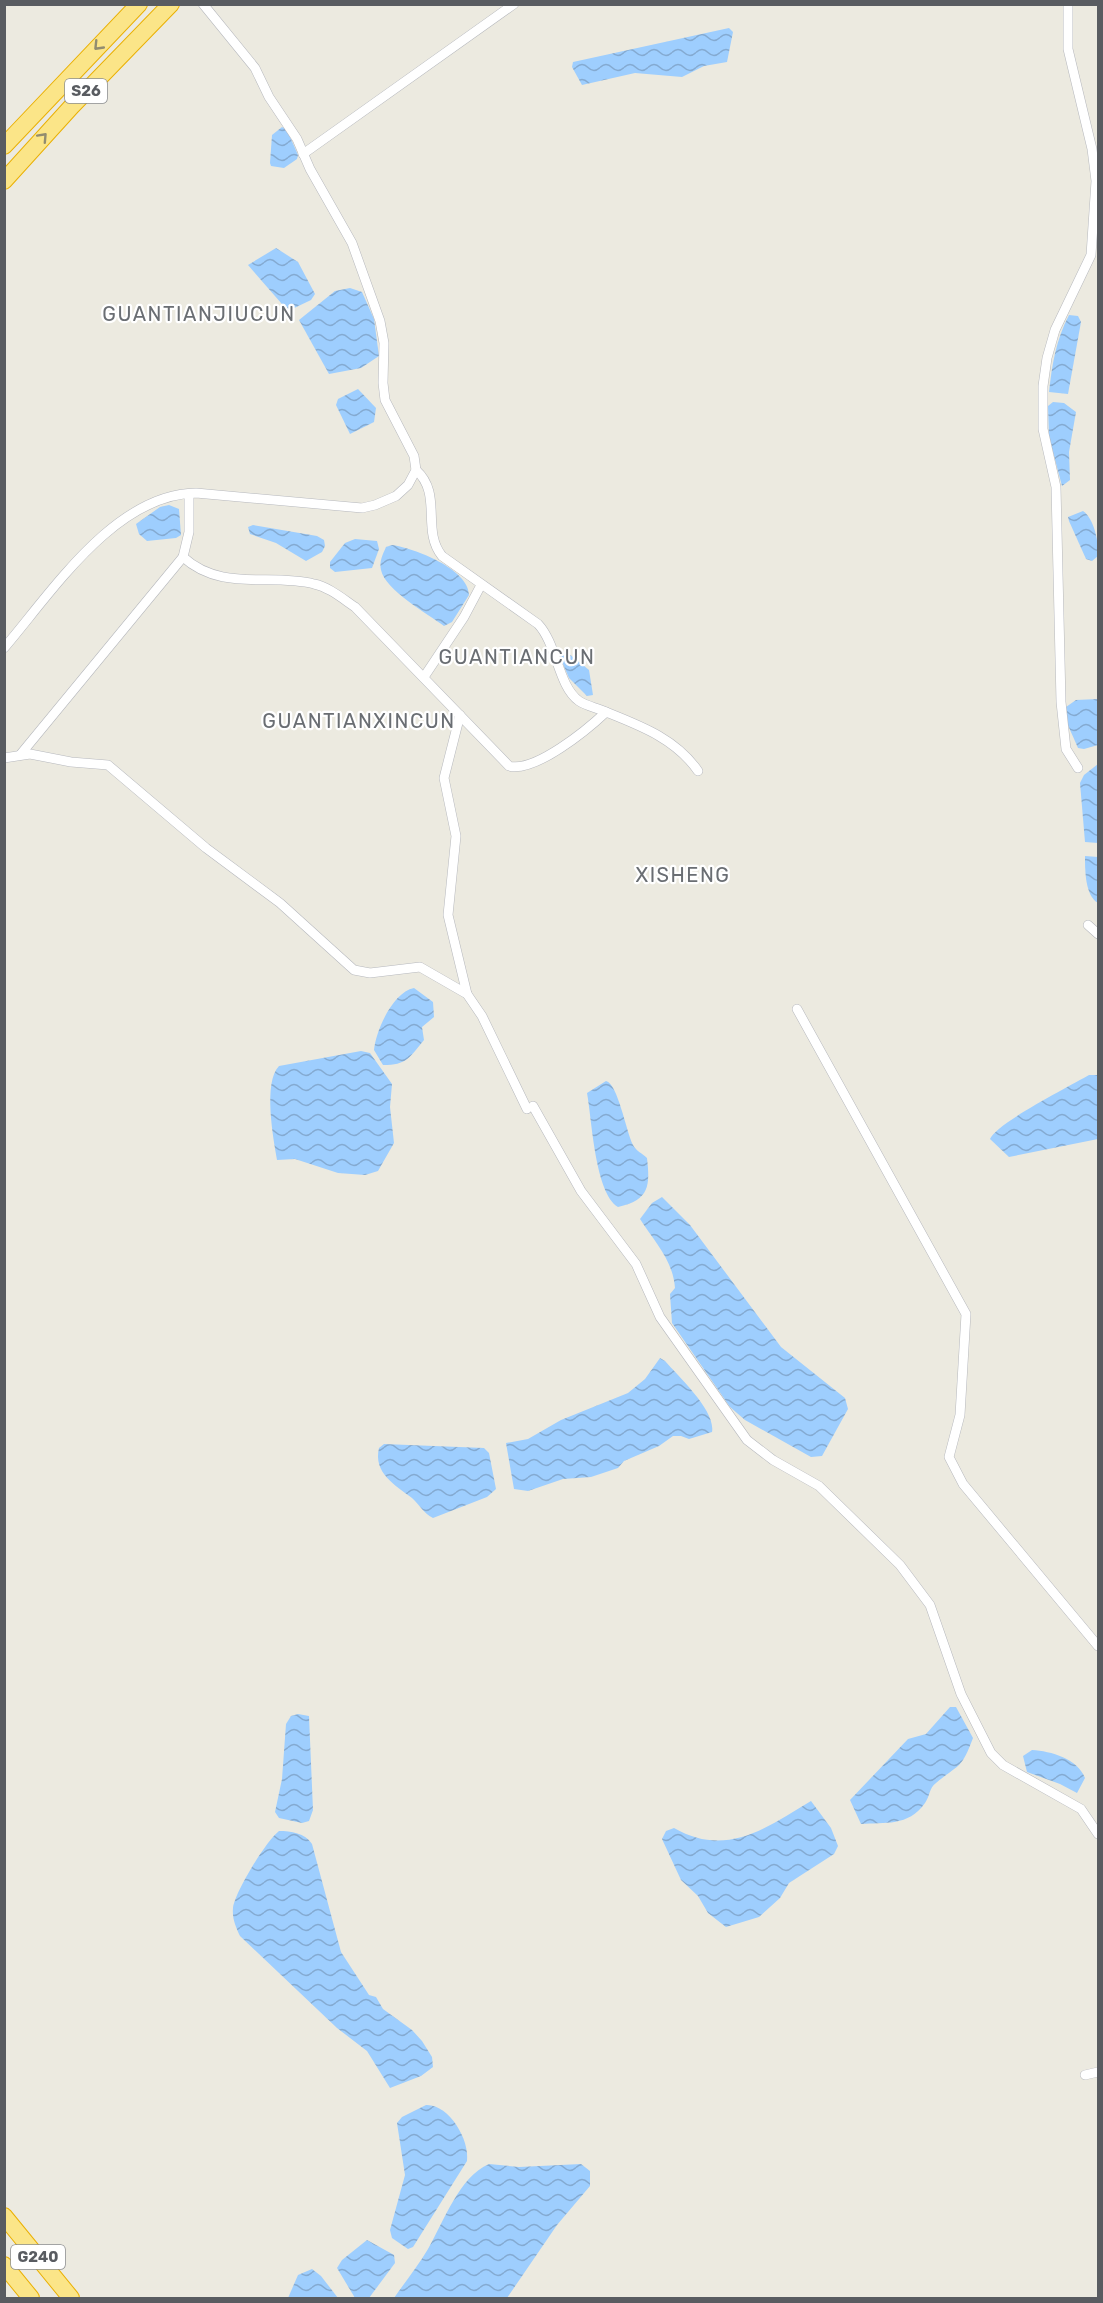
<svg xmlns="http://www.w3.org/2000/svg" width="1103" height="2303" viewBox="0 0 1103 2303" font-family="Rubik,sans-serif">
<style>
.water{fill:url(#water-waves)}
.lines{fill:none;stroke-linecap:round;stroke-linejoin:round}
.street-casing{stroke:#b6b8bd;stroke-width:10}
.highway-casing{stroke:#eab003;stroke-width:18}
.street{stroke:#fff;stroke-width:9}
.highway{stroke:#fbe588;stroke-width:16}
.oneway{stroke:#928c6f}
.labels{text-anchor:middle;stroke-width:4.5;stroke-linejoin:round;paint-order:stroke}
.shield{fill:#fff;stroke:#8b8d90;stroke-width:1.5}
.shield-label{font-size:15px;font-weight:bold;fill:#595c61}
.quarter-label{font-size:20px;letter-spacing:1.5px;fill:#6a6e73;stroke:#fff}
</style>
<defs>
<pattern id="water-waves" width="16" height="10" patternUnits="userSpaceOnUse" patternTransform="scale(1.5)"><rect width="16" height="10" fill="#9ecefe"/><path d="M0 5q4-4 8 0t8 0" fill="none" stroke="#84aad1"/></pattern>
</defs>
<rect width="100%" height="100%" fill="#eceae0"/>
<!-- water -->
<g class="water">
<path d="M 729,28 L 733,32 L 727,62 L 704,66 L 682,77 L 635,73 L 582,85 L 572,67 L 573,62 Z"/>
<path d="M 282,127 L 287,130 L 298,155 L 297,159 L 284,168 L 271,166 L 270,163 L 272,135 Z"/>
<path d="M 276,248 L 298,262 L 315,294 L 311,300 L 288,311 L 248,265 Z"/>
<path d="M 350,288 L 362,292 L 374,319 L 379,356 L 361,368 L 329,374 L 299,320 L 335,291 Z"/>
<path d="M 1069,315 L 1078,316 L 1081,322 L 1068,394 L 1049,392 C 1052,364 1056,340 1069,315 Z"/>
<path d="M 358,389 L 376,408 L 374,422 L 350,434 L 336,405 L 338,399 Z"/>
<path d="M 1053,402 L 1064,403 L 1076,412 L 1069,452 L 1070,480 L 1062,486 L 1049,437 L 1048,406 Z"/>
<path d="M 169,505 L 179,509 L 181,535 L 176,538 L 147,541 L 139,534 L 136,524 L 160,507 Z"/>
<path d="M 1083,511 C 1094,518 1099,543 1098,556 L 1092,561 L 1086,559 L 1069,521 L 1068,517 Z"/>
<path d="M 253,525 L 317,536 L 324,540 L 325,546 L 322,552 L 306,561 L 276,543 L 250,534 L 248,527 Z"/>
<path d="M 355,539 L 377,541 L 379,549 L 372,568 L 335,572 L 330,568 L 330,562 L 345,543 Z"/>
<path d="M 392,545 C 414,548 469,569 469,595 L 452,622 L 444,626 C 428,614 385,590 381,570 C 379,561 383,554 386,547 Z"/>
<path d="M 568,653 L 589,670 L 593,695 L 587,696 L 569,678 L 560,657 Z"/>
<path d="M 1098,699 L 1098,745 L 1084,749 L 1078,748 L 1067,723 L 1066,707 L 1076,700 Z"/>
<path d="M 1098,764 L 1098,843 L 1085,842 L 1080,783 L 1084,775 Z"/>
<path d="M 1085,856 L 1098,857 L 1098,903 C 1085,896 1085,870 1085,856 Z"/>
<path d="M 414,988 L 433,1002 L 434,1017 L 422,1027 L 424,1040 C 409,1058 407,1065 383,1065 L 374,1050 C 376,1030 393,992 414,988 Z"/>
<path d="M 361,1051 L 370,1053 L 392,1084 L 390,1107 L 394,1143 L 378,1171 L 365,1175 L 338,1173 L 295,1159 L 277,1160 C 273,1138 263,1082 279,1066 Z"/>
<path d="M 1089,1075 L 1098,1075 L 1098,1139 L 1009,1157 L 990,1139 C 995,1124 1070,1086 1089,1075 Z"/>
<path d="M 606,1081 C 618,1084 626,1131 633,1145 C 636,1151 642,1153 647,1158 C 650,1185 650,1200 618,1207 C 595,1193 592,1120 587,1093 Z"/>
<path d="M 662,1197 L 690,1225 L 781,1347 L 845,1398 L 848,1409 L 822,1456 L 811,1457 L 745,1420 L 730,1407 L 672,1323 L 670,1294 L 675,1288 C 673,1260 654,1241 640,1219 L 652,1203 Z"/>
<path d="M 660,1358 L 665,1361 C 679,1377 716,1411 712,1432 L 689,1439 L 681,1436 L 673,1436 L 659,1446 L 624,1461 L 618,1468 L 591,1477 L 563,1479 L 528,1491 L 514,1489 L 506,1443 L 528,1439 L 561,1420 L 628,1393 L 645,1379 Z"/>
<path d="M 384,1444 L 484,1448 L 489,1453 L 496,1489 L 487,1497 L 433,1518 C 423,1513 420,1505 412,1498 C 395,1485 373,1473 379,1448 Z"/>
<path d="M 950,1707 L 956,1707 L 973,1738 C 961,1770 960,1763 936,1783 C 929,1788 930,1796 925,1803 C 908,1827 885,1822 861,1824 L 850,1800 L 908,1739 L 926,1734 Z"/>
<path d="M 298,1714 L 309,1716 L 313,1810 L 309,1821 L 302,1823 L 279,1818 L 275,1812 L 282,1779 L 286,1724 L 291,1716 Z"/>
<path d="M 1032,1750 C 1051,1751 1078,1759 1085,1778 L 1077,1793 L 1060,1784 L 1027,1772 L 1023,1756 Z"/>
<path d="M 811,1801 L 831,1828 L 838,1846 L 834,1854 L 789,1883 L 780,1898 L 759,1917 L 726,1927 L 708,1913 L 698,1896 L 681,1880 L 662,1839 L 666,1831 L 674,1828 C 726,1858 766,1828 811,1801 Z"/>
<path d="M 279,1831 C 291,1831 305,1833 312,1844 L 341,1952 L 369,1995 L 376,1997 L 383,2009 L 412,2030 L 422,2041 L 432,2057 L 433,2067 L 421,2076 L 390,2088 L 367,2051 L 337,2028 L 240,1936 C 236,1927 232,1919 233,1908 C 235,1892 266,1841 279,1831 Z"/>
<path d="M 426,2105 C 449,2104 470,2140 467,2161 L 413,2247 L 408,2249 L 392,2238 L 390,2230 L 405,2175 L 397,2123 L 402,2117 Z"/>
<path d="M 489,2164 L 519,2167 L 581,2164 L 590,2171 L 590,2186 L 557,2225 L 507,2298 L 394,2298 C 405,2282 418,2266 428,2249 C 444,2221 459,2177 489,2164 Z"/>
<path d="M 367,2240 L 394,2255 L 395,2263 L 369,2298 L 355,2298 L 337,2268 L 342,2260 Z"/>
<path d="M 312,2269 L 321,2276 L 338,2298 L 288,2298 L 298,2275 Z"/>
</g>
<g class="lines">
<defs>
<g id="street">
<path d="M 1068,4 L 1068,49 L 1092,149 L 1096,181 L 1091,255 L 1055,330 L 1047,358 L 1043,386 L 1043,429 L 1056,487 L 1061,702 L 1066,749 L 1078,768"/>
<path d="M 303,154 L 514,4"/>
<path d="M 416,470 C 443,494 421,530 442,556 L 538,624 C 557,644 558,686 579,701 C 586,706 598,708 606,712 C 641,726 676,739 698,771"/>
<path d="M 183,557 C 221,592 271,573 314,584 C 329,587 343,599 355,607 L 509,766 C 535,773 588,729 606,712"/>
<path d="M 4,648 C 52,592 115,494 196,493 L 362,508 L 375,505 L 396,496 L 408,485 L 416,470 L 414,456 L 385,400 L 383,383 L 384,343 L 380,321 L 352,243 L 310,169 L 297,139 L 269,97 L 255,68 L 203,4"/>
<path d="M 424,677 L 464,617 L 481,585"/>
<path d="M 460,715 L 444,778 L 456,836 L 448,915 L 467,994"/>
<path d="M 20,755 L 183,557 L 189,532 L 189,494"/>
<path d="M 4,758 L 30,754 L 71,762 L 108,765 L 206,848 L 280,903 L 354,970 L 370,973 L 420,967 L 467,994 L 482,1016 L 527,1109"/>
<path d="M 1088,925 L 1098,934"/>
<path d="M 797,1009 L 966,1314 L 960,1415 L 949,1457 L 963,1484 L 1098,1646"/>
<path d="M 533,1106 L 581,1191 L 636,1264 L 660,1317 L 747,1440 L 773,1460 L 819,1486 L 900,1565 L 930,1605 L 961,1694 L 991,1753 L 1003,1765 L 1081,1809 L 1098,1834"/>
<path d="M 1085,2075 L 1098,2072"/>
</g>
<g id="highway">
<path d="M 4,146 L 139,4"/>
<path d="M 4,181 L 72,106 L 171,4"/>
<path d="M 4,2216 L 71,2298"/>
<path d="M 4,2265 L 31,2298"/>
</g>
</defs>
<!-- street casing -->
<use href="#street" class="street-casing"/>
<!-- highway casing -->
<use href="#highway" class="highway-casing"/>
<!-- street -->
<use href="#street" class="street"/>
<!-- highway -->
<use href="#highway" class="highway"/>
</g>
<!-- one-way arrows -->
<defs><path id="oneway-chevron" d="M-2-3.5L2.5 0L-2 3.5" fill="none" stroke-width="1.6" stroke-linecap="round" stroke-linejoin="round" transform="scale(1.5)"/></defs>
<g class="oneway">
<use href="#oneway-chevron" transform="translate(98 46) rotate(134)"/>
<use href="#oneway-chevron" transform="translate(43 137) rotate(-47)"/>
</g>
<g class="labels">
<!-- shield labels -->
<g class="shield">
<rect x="65" y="79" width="42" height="24" rx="4.5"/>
<rect x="11" y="2245" width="54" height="24" rx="4.5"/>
</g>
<g class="shield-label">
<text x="86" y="96">S26</text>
<text x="38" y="2262">G240</text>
</g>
<!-- quarter labels -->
<g class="quarter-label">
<text x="199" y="321">GUANTIANJIUCUN</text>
<text x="517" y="664">GUANTIANCUN</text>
<text x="359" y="728">GUANTIANXINCUN</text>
<text x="683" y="882">XISHENG</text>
</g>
</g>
<!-- border -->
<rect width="1103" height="2303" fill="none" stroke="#595c61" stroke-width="12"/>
</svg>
